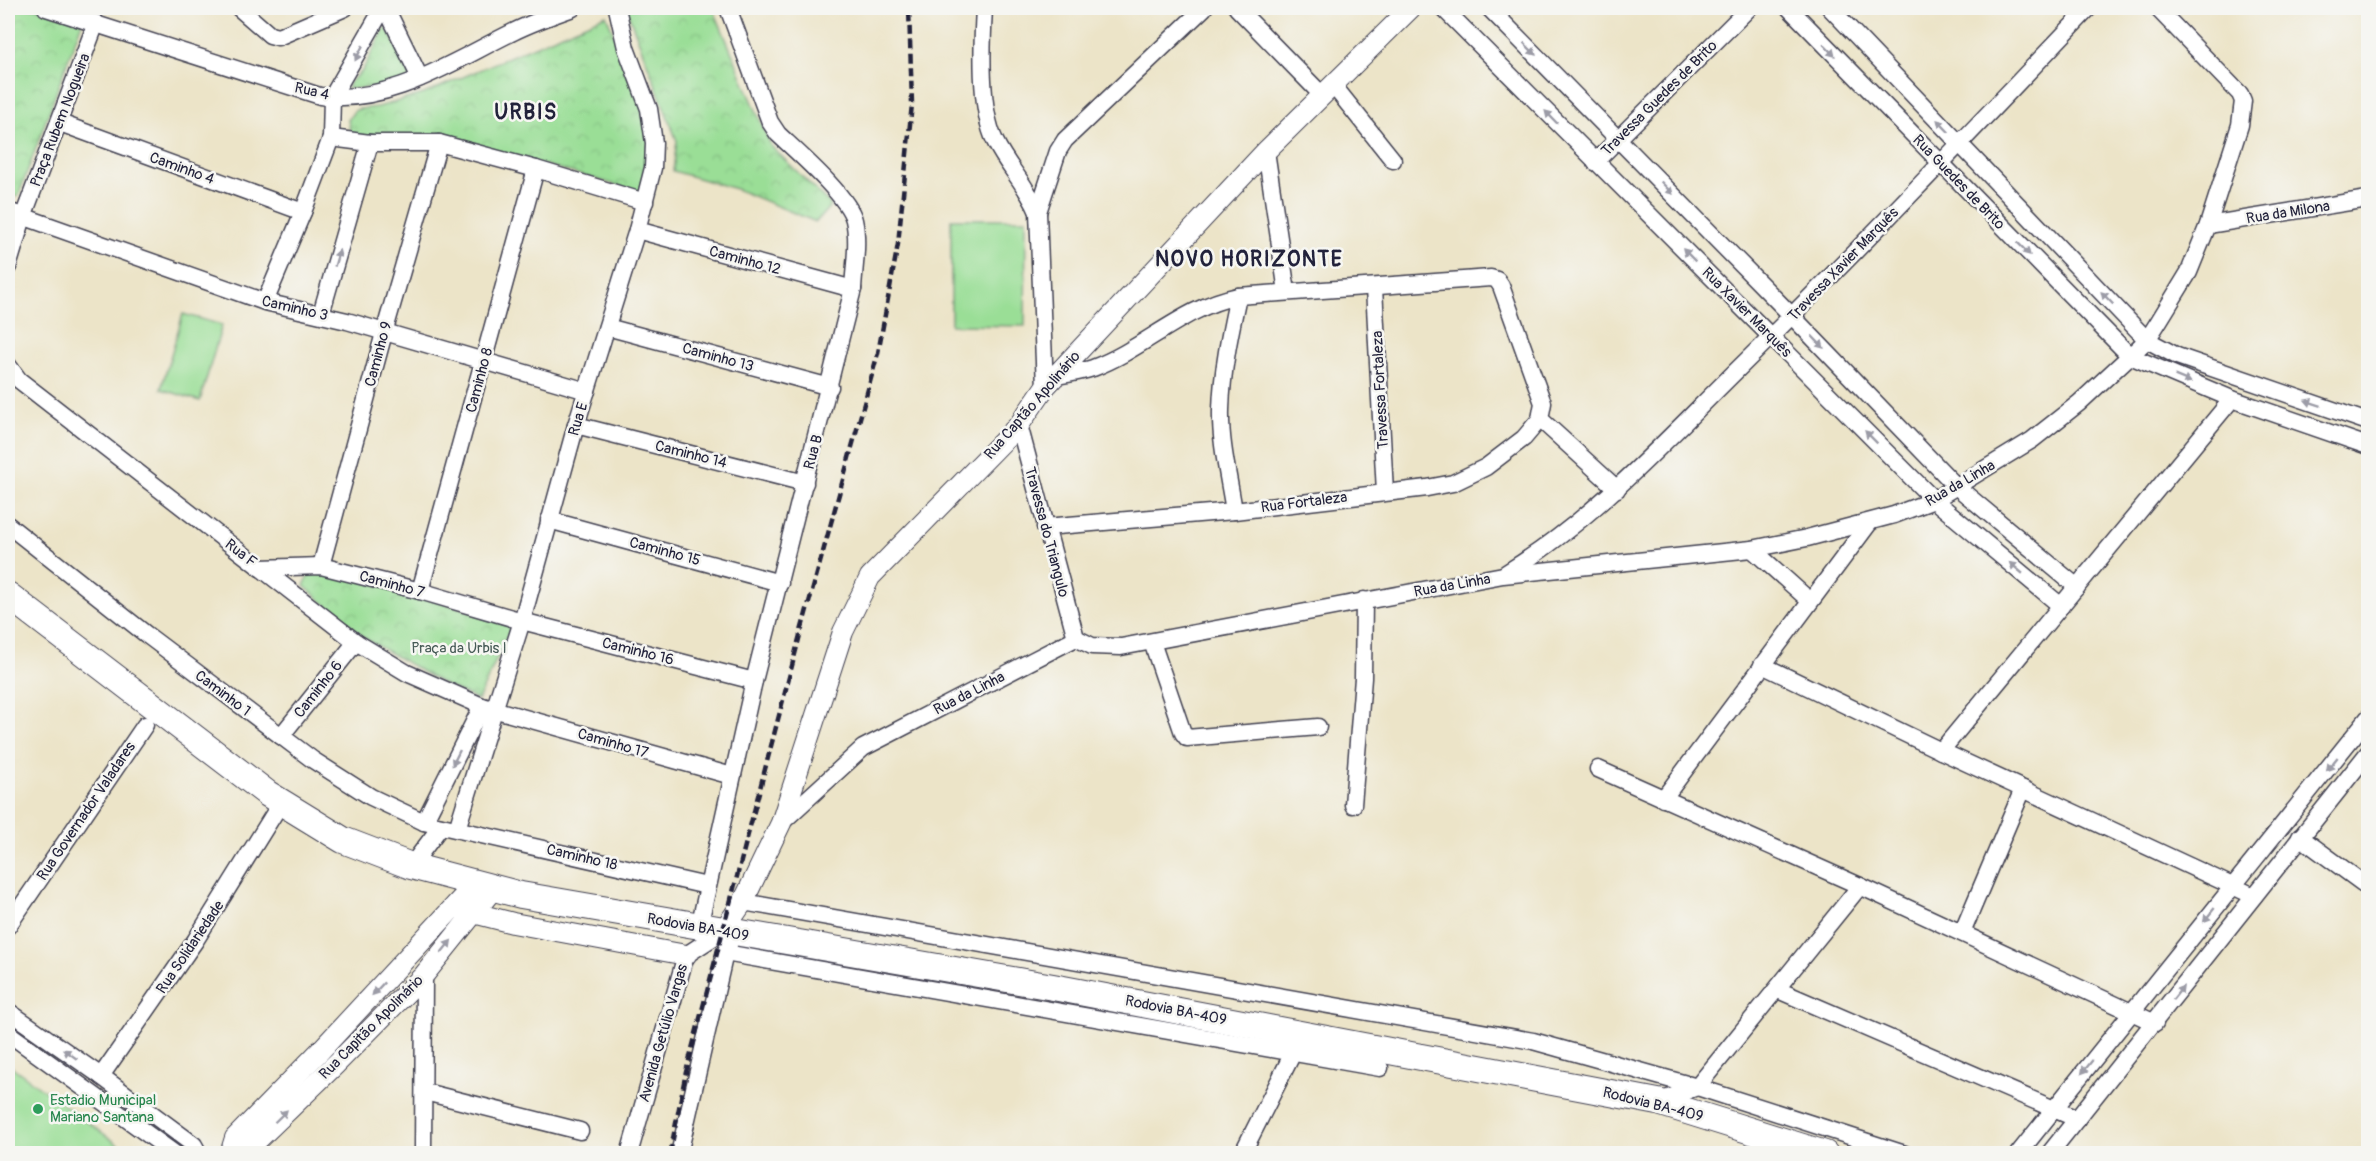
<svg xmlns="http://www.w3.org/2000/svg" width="2376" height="1161" viewBox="0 0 2376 1161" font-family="Pangolin,sans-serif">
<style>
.green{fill:#9ade96;stroke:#5e8068;stroke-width:1.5}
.park{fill:url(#park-crowns);stroke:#5e8068;stroke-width:1.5}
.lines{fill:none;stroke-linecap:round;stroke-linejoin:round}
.minor-casing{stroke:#403f50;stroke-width:19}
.tertiary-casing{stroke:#403f50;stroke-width:22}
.primary-casing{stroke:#403f50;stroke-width:28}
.minor{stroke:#fff;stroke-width:16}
.tertiary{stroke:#fff;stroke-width:20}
.primary{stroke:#fff;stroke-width:26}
.rail{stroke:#22223b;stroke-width:4.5;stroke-dasharray:9 4.5;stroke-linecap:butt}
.oneway{fill:#9c9ca7}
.leisure-dot{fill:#2e9e5b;stroke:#f6f6f2;stroke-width:2}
.labels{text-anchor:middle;stroke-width:5;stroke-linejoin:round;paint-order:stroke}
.street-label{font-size:15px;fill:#22223b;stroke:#f6f6f2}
.park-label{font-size:15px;fill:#465a56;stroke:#f6f6f2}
.leisure-label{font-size:15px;fill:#27864d;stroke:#f6f6f2;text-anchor:start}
.district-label{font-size:21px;font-weight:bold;letter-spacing:1.5px;fill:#22223b;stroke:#f6f6f2}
</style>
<defs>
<pattern id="park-crowns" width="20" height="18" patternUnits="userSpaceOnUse" patternTransform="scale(1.5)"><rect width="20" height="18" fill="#9ade96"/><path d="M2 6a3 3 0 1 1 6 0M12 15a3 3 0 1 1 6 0" fill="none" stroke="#84be82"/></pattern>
</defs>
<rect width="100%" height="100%" fill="#f6f6f2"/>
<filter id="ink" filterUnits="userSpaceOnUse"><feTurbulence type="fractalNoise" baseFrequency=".0167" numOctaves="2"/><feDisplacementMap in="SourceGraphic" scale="12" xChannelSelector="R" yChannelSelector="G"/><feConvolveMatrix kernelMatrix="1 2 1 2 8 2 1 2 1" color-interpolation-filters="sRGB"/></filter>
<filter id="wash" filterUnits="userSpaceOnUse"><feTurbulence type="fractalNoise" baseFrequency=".008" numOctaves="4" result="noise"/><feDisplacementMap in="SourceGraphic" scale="24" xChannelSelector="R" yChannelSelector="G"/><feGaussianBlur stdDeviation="1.35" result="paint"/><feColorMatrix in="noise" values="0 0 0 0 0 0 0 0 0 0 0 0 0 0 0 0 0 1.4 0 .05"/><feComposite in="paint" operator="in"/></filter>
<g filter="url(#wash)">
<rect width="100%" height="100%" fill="#ece4c8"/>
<!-- green -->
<g class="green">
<path d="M 951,219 L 1026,219 L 1025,326 L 951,325 Z"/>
<path d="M 183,314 L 222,325 L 200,401 L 161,389 Z"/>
<path d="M 8,1064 L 130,1153 L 8,1153 Z"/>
</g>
<!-- park -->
<g class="park">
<path d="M 8,8 L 37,8 L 82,22 L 18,197 L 8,194 Z"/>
<path d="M 626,8 L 713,8 L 771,146 L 831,205 L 816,222 L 736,189 L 673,171 L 677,141 Z"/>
<path d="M 606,15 L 643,103 L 651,133 L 641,192 L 549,166 L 353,135 L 350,131 L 348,120 L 354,111 L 359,109 L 378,107 L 424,94 Z"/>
<path d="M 386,26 L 416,86 L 347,89 L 349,83 L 362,71 Z"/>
<path d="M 313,566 L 513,623 L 478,700 L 445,685 L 366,639 L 304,586 Z"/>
</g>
</g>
<g filter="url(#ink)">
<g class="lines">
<defs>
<g id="minor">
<path d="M 46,8 L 320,96 C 390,105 453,61 513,32 C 533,22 553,15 573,8"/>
<path d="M 239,8 L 270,35 L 278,37 L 345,8"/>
<path d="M 386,8 L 420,78"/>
<path d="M 984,8 C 982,44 979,108 995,141 C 1007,166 1026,184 1038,212 L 1045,387"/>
<path d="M 1237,8 L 1322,95"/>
<path d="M 1443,8 L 1934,500 L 2061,606"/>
<path d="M 1489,8 L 1792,316 L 1956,486 L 2077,587"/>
<path d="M 1789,8 L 2130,356 L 2232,399 L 2368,446"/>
<path d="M 1830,8 L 2147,340 L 2177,356 L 2368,422"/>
<path d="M 1333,85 L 1393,160"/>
<path d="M 60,123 L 303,212"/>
<path d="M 331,138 L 370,143 L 439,143 L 536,169 L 645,202"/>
<path d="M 1266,151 L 1287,292"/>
<path d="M 1595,162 L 1749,8"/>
<path d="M 8,211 L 265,302 L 347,321 L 587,391"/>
<path d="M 1038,212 L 1058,151 L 1065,140 L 1204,8"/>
<path d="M 2208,225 L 2368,199"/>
<path d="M 637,230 L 853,289"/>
<path d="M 8,267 L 23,217 L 96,23"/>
<path d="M 1374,288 L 1385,492"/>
<path d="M 265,302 L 303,212 L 331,138 L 332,97 L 383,8"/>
<path d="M 321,314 L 370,143"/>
<path d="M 607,327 L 830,387"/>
<path d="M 8,365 L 19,380 L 356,642 L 407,673 L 482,706 L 732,776"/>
<path d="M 1540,419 L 1617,489"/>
<path d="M 576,425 L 805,483"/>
<path d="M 1019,425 L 1076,638"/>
<path d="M 1234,511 C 1229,478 1220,443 1221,410 C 1222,371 1230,333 1238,296"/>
<path d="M 549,520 L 780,583"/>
<path d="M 8,525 L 147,635 L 313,760 L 371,797 L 424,822 L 707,886"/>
<path d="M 1045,527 L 1234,511 L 1427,488 L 1453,483 L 1486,467 L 1524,438 L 1540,419 L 1543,403 L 1501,286 L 1497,280 L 1491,278 L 1238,296 C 1183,307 1144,349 1093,368 C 1081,372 1068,374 1056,376"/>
<path d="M 1752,549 L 1810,601"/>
<path d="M 321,566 L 384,333 L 439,143"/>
<path d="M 260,568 L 321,566 L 420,591 L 522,621 L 754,681"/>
<path d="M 1506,573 C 1593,520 1662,444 1734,373 C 1855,254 1972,131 2089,8"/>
<path d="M 420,591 L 536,169"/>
<path d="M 1152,642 L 1183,733 L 1187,738 L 1318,727"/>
<path d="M 1762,665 L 1941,751 L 2254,896"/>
<path d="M 281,736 L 356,642"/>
<path d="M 1941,751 L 2232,399"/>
<path d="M 1598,769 L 1860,886 L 2155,1023"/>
<path d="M 1663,799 L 1870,522"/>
<path d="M 1353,805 L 1363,678 L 1364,600"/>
<path d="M 424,822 L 482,706"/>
<path d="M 781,823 L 863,748 L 1076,638 L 1092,646 L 1121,647 L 1503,575 L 1752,549 L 1807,538 L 1894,515 L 1934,500 L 2032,440 L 2079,403 L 2147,340 L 2159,321 L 2189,272 L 2208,225 L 2240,125 L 2243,101 L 2240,94 L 2157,8"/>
<path d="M 457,829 L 522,621 L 576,425 L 637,230 L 653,168 L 654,143 L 649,109 L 626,48 L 617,8"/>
<path d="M 2300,837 L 2368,887"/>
<path d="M 411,866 L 441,826"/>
<path d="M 743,902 L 1533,1041 L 1697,1087 L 1905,1154"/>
<path d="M 8,926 L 145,725"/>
<path d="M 699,927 L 754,681 L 853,289 C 854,267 859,242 854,220 C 849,197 797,152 778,134 L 770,122 L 728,8"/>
<path d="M 1962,933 L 2023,789"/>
<path d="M 725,953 L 1380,1068"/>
<path d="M 1778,990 L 2077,1119"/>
<path d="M 8,1011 L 101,1076 L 194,1145 L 199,1154"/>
<path d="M 8,1033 L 175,1154"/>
<path d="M 101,1076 L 195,941 L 274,814"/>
<path d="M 425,1092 L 580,1131"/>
<path d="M 1658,1102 L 1697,1087 L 1860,886"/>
<path d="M 423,1154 L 424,975"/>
<path d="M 629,1154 L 686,955 L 723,931"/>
<path d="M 679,1154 L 725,953 L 729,945"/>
<path d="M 1242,1154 L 1294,1051 L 1300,1044"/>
<path d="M 2018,1154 L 2368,718"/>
<path d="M 2049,1154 L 2368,753"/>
</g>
<g id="tertiary">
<path d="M 462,910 L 513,923 L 686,955"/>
<path d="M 723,931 L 743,902 L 781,823 L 843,632 L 870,577 L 1019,425 L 1045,387 L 1266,151 L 1411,8"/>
<path d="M 230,1154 L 235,1138 L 321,1050 L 475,884"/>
<path d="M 237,1154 L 247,1150 L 336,1064 L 424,975 L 493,889"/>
</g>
<path id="primary" d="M 8,595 L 268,794 L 343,840 L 411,866 L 521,895 L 1053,987 L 1658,1102 L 1825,1154"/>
</defs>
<!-- minor casing -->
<use href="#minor" class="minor-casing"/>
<!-- tertiary casing -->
<use href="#tertiary" class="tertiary-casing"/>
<!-- primary casing -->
<use href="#primary" class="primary-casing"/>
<!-- minor -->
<use href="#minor" class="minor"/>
<!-- tertiary -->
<use href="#tertiary" class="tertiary"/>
<!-- primary -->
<use href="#primary" class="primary"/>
<!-- rail -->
<path class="rail" d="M 670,1154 L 686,1072 L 800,635 L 878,353 L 898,244 L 912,104 L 909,8"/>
</g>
<!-- one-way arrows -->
<defs><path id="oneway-solid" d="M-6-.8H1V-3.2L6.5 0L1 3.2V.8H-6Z" transform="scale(1.5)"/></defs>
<g class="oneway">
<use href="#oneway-solid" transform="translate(1530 49) rotate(45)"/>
<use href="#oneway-solid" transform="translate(1829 50) rotate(46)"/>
<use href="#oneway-solid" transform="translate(359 53) rotate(117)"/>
<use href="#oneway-solid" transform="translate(1551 117) rotate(-134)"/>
<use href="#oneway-solid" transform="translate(1943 126) rotate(-134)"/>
<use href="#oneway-solid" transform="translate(1667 188) rotate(46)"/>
<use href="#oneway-solid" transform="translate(2024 249) rotate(45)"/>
<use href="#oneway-solid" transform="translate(1689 255) rotate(-135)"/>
<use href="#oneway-solid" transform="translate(337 258) rotate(-74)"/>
<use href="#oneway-solid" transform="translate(2107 298) rotate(-134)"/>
<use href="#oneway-solid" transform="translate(1818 342) rotate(46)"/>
<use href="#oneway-solid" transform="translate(2183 379) rotate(22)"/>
<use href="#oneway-solid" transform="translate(2313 403) rotate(-161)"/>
<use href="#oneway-solid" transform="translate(1871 437) rotate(-135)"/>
<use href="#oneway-solid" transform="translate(2016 568) rotate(-140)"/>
<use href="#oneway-solid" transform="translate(456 758) rotate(116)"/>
<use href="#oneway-solid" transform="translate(2332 764) rotate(129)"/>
<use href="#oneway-solid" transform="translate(2209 915) rotate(129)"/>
<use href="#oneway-solid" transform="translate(446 947) rotate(-51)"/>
<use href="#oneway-solid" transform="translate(378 989) rotate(133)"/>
<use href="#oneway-solid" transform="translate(2178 993) rotate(-52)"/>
<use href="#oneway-solid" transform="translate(70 1054) rotate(-145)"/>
<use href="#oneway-solid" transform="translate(2087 1067) rotate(129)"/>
<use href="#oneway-solid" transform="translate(281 1116) rotate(-44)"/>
</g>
</g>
<!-- markers -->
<circle class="leisure-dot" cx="38" cy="1109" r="6"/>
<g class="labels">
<!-- street labels -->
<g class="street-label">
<text transform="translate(312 91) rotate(13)" y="5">Rua 4</text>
<text transform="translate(1659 98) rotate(-45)" y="5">Travessa Guedes de Brito</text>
<text transform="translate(60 120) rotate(-69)" y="5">Praça Rubem Nogueira</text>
<text transform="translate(182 168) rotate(20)" y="5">Caminho 4</text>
<text transform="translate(1959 182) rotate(46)" y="5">Rua Guedes de Brito</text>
<text transform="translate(2288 212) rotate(-9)" y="5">Rua da Milona</text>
<text transform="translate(745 260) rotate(15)" y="5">Caminho 12</text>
<text transform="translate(1843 264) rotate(-46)" y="5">Travessa Xavier Marquês</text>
<text transform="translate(295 308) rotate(13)" y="5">Caminho 3</text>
<text transform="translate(1747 312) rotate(45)" y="5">Rua Xavier Marquês</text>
<text transform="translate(378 354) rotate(-75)" y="5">Caminho 9</text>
<text transform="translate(718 357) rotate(15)" y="5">Caminho 13</text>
<text transform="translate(479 380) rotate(-75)" y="5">Caminho 8</text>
<text transform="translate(1380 390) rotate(-93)" y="5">Travessa Fortaleza</text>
<text transform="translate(1032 405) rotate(-49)" y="5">Rua Captão Apolinário</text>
<text transform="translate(578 419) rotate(-73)" y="5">Rua E</text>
<text transform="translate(813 452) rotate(-75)" y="5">Rua B</text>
<text transform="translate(691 454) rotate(14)" y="5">Caminho 14</text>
<text transform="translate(1960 483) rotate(-30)" y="5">Rua da Linha</text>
<text transform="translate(1304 502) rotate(-7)" y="5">Rua Fortaleza</text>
<text transform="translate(1047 532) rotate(75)" y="5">Travessa do Triangulo</text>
<text transform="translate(665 551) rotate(15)" y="5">Caminho 15</text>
<text transform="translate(241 553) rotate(38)" y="5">Rua F</text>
<text transform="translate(392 584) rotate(15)" y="5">Caminho 7</text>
<text transform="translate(1452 585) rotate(-10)" y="5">Rua da Linha</text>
<text transform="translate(638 651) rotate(14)" y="5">Caminho 16</text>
<text transform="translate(318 689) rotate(-52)" y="5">Caminho 6</text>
<text transform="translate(223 693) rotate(37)" y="5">Caminho 1</text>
<text transform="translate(969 693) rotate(-27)" y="5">Rua da Linha</text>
<text transform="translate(613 743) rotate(16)" y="5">Caminho 17</text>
<text transform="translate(86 811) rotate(-56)" y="5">Rua Governador Valadares</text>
<text transform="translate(582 857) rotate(13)" y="5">Caminho 18</text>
<text transform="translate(698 927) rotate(10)" y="5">Rodovia BA-409</text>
<text transform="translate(190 947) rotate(-56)" y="5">Rua Solidariedade</text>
<text transform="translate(1176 1010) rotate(11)" y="5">Rodovia BA-409</text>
<text transform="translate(371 1027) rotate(-45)" y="5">Rua Capitão Apolinário</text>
<text transform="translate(663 1033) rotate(-74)" y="5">Avenida Getúlio Vargas</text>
<text transform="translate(1653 1104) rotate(14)" y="5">Rodovia BA-409</text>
</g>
<!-- park labels -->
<g class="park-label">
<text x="459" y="653">Praça da Urbis I</text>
</g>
<!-- leisure labels -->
<g class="leisure-label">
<text x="50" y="1105">Estadio Municipal<tspan x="50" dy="17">Mariano Santana</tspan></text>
</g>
<!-- district labels -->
<g class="district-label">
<text x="526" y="119">URBIS</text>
<text x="1249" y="266">NOVO HORIZONTE</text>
</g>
</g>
<!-- margin -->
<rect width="2376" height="1161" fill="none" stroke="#f6f6f2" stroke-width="30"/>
</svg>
